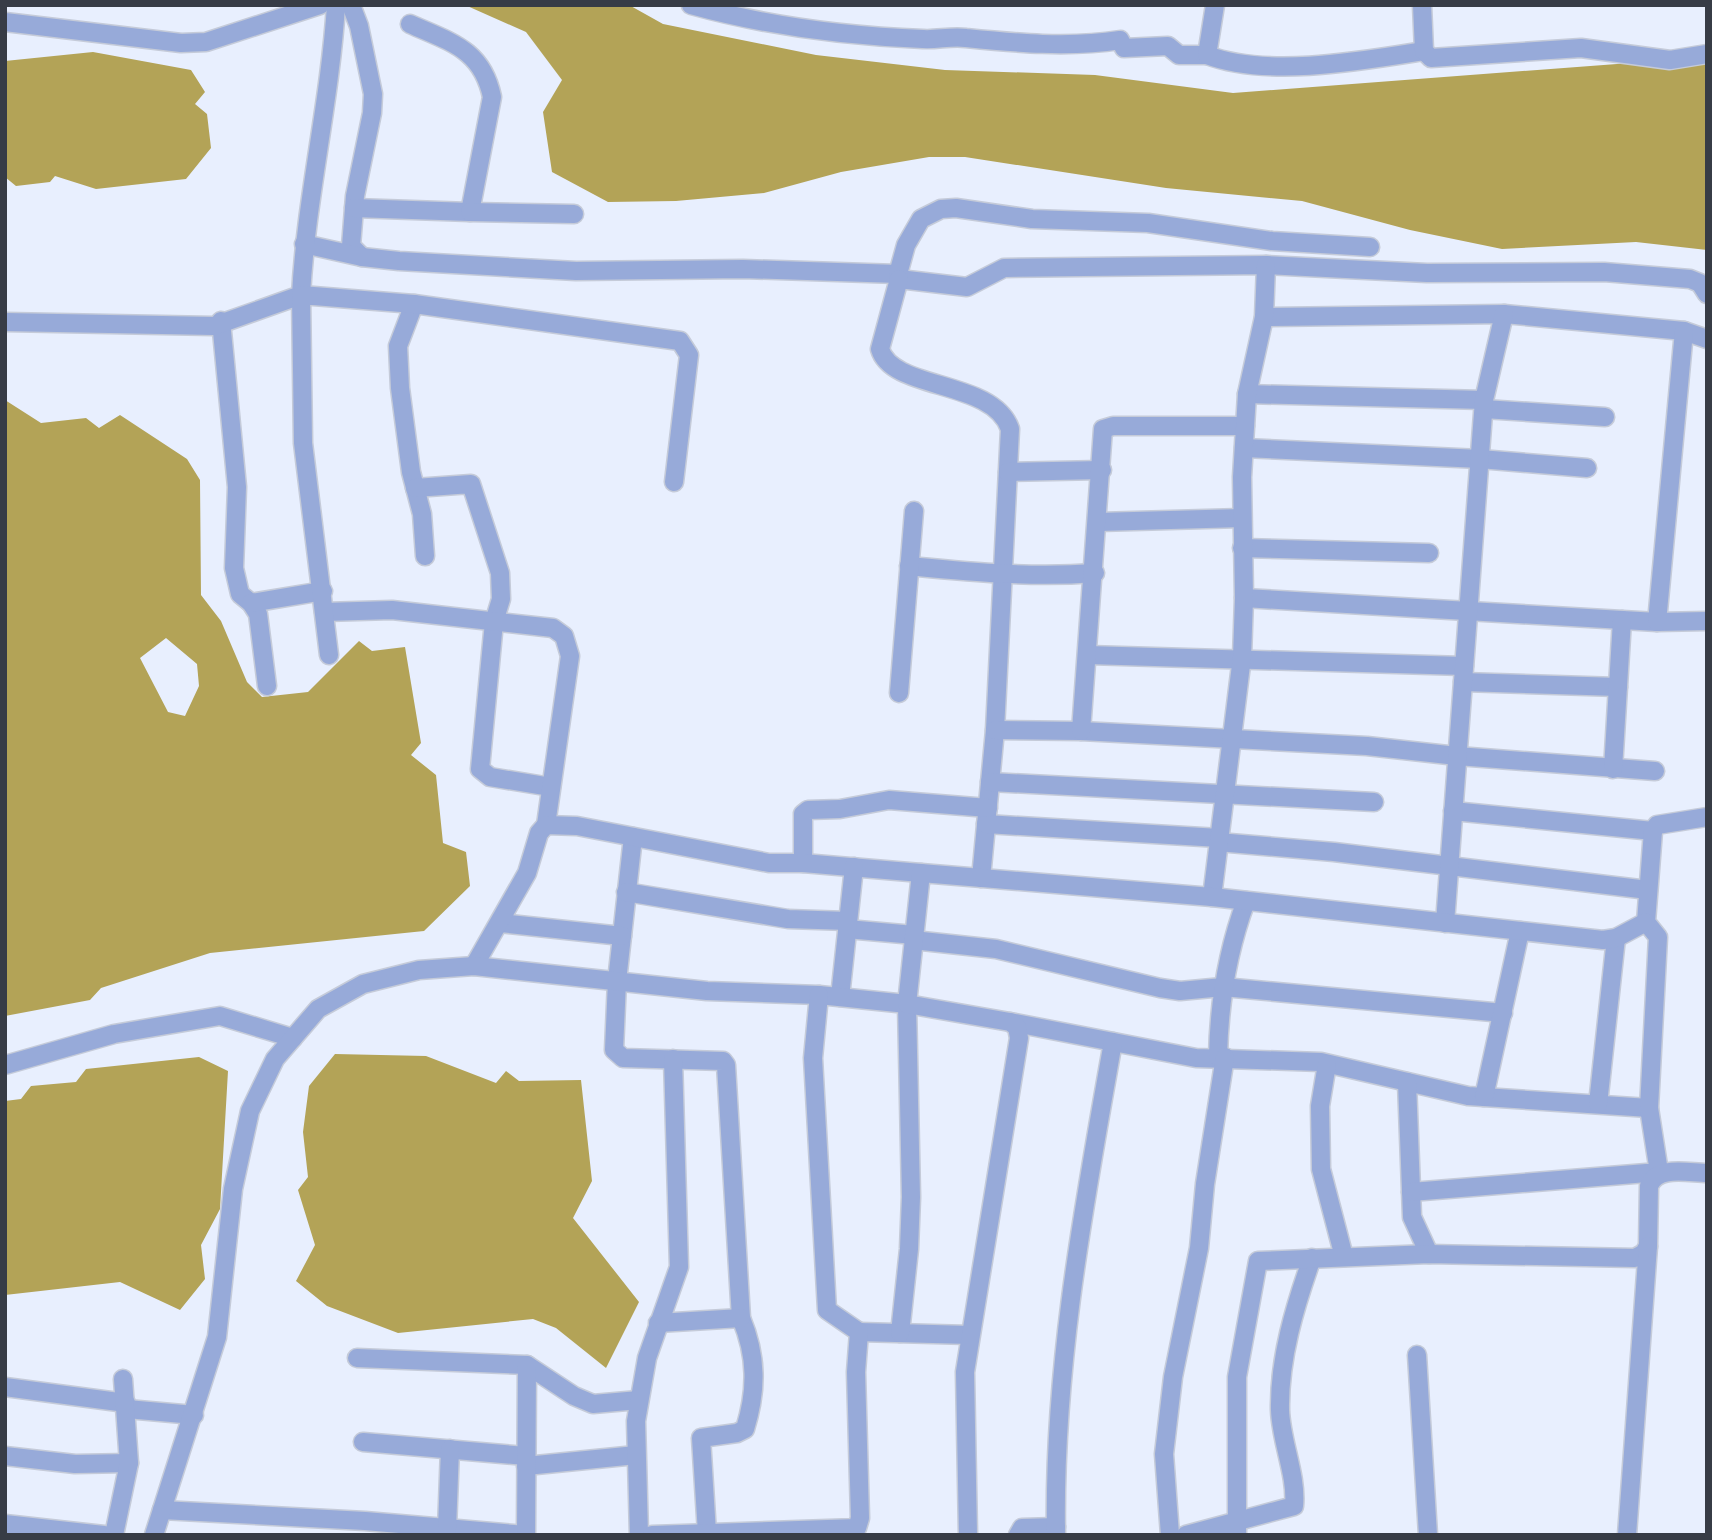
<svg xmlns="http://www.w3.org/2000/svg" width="1712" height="1540" viewBox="0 0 1712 1540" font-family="'IBM Plex Serif',serif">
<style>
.water{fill:#b3a357;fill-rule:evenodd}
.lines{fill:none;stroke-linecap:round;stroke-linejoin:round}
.street-casing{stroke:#c5cbd9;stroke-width:21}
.street{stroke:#97aad9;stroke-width:18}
</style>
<rect width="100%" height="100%" fill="#e8effe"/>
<!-- water -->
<g class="water">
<path d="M 465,5 L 629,5 L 663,24 L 816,55 L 945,70 L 1095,75 L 1233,93 L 1670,60 L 1707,63 L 1707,250 L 1636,242 L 1502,249 L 1410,230 L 1302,201 L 1166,188 L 965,157 L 929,157 L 841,172 L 764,193 L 676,201 L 608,202 L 552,172 L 543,112 L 562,80 L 526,32 Z"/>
<path d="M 93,52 L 191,70 L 205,92 L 195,104 L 207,114 L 211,148 L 186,179 L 96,189 L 55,176 L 50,182 L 16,186 L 5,177 L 5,61 Z"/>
<path d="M 5,400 L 41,423 L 86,418 L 99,428 L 120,415 L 187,459 L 200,480 L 201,595 L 221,621 L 247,682 L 262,697 L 308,692 L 359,641 L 372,651 L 405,647 L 421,743 L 411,755 L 436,775 L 443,843 L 466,852 L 470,886 L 424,931 L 210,953 L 101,988 L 90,1000 L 5,1016 ZM 166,638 L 197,664 L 199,686 L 185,716 L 168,712 L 140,658 Z"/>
<path d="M 335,1054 L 426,1056 L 496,1083 L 506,1071 L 519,1081 L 581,1080 L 592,1181 L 573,1218 L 639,1302 L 606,1368 L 556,1328 L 533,1319 L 398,1333 L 327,1306 L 296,1281 L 315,1245 L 298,1190 L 308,1177 L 303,1132 L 309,1086 Z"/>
<path d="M 199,1057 L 228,1071 L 220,1209 L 201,1245 L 205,1279 L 180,1310 L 120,1282 L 5,1295 L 5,1101 L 21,1099 L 31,1086 L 76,1082 L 86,1069 Z"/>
</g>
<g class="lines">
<defs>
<g id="street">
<path d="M 351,5 L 359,26 L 373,94 L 372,113 L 355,196 L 351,246 L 362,257"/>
<path d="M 691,5 C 767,26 845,36 923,39 C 937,40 951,36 966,38 C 1016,43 1069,48 1120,40 L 1124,48 L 1168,46 L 1179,55 L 1207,55"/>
<path d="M 1215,5 L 1207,55 C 1267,78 1362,61 1424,51"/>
<path d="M 1422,5 L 1424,51 L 1431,58 L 1581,48 L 1670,60 L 1707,54"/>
<path d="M 5,22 L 181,43 L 206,42 L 320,5"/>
<path d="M 354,208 L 470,212 L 492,97 C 482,49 450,42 410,24"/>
<path d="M 470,212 L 574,214"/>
<path d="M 304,244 L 362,257 L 399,261 L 576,271 L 743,269 L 898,274 L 899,279 L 967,287 L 1004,268 L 1266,265 L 1427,273 L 1604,272 L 1690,279 L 1700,283 L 1707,294"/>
<path d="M 898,274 L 906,245 L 921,219 L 941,209 L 956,208 L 1032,219 L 1148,223 L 1272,241 L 1370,247"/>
<path d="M 899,279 L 880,349 C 892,391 993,379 1010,429 L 995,730 L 981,878"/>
<path d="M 414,304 L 398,346 L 400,388 L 411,472 L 422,514 L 425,556"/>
<path d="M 1264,317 L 1504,314 L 1684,331 L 1707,339"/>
<path d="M 221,321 L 237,487 L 234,568 L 240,594 L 251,603 L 258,614 L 267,686"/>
<path d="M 5,322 L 214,326 L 301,295 C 306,198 330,103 336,5"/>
<path d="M 1247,394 L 1484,400"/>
<path d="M 1484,409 L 1605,417"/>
<path d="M 1244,448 L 1480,459 L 1587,468"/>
<path d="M 1008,472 L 1102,470"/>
<path d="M 415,488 L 471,484 L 500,573 L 501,599 L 494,622 L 480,769 L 490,777 L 551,787"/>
<path d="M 1098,522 L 1242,518"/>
<path d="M 1242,548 L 1429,553"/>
<path d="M 909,566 C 972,572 1032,578 1095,573"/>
<path d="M 1244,598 L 1657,622 L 1707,621"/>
<path d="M 251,603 L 323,591"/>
<path d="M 324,612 L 392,610 L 553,628 L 564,636 L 570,656 L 546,825"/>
<path d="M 1657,622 L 1684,331"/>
<path d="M 329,655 L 303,443 L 301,295 L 414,304 L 680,341 L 689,355 L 674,482"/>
<path d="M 1088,655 L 1464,666"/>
<path d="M 1463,682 L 1618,687"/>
<path d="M 899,693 L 914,511"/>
<path d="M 995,730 L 1081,731 L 1367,746 L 1457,756 L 1655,771"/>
<path d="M 1081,731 L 1103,429 L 1113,426 L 1245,426"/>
<path d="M 1613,769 L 1622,620"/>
<path d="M 990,782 L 1374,802"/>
<path d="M 1453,811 L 1653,831"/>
<path d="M 986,824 L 1219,838"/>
<path d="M 633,837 L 617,981 L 614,1050 L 623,1058 L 723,1061 L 726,1065 L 741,1318 C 757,1356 757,1390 745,1429 L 737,1433 L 701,1438 L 707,1533"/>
<path d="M 1218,842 L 1334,852 L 1648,890"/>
<path d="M 803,863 L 803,814 L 808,810 L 840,809 L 889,800 L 988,808"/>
<path d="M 626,892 L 788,919 L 848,921"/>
<path d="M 1212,897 L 1242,657 L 1244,598 L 1242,477 L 1247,394 L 1264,317 L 1266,265"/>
<path d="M 500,923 L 622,936"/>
<path d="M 1445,923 L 1484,400 L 1504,314"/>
<path d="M 847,929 L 914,935"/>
<path d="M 913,940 L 996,949 L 1160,988 L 1180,991 L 1223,987 L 1503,1013"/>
<path d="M 474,966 L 527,873 L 539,833 L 546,825 L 577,826 L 769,863 L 803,863 L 921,873"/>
<path d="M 840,997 L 854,867"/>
<path d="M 1010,1022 L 1196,1058 L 1321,1062 L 1468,1096 L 1649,1108"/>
<path d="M 1218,1057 C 1219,1003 1227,952 1246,901"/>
<path d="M 1327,1064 L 1320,1106 L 1321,1169 L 1344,1257"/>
<path d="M 5,1065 L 114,1034 L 220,1016 L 293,1038"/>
<path d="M 1407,1082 L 1412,1217 L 1429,1254"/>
<path d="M 1484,1097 L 1520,931"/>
<path d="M 1598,1104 L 1616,938"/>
<path d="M 1411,1192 L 1659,1172 L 1649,1108 L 1658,937 L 1646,922 L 1653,831 L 1657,825 L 1707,817"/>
<path d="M 658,1323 L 741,1318"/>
<path d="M 859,1332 L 970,1335"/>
<path d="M 1417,1355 L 1428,1535"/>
<path d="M 357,1358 L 527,1365 L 574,1396 L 593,1404 L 639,1400"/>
<path d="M 5,1387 L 126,1403"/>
<path d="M 127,1409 L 194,1415"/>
<path d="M 363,1442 L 526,1456"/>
<path d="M 5,1456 L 75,1464 L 129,1463"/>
<path d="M 526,1466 L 636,1455"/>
<path d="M 162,1510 L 365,1521 L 526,1535"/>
<path d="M 5,1524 L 104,1535"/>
<path d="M 447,1529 L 450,1449"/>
<path d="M 526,1534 L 527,1365"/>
<path d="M 114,1535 L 129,1463 L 123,1379"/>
<path d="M 154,1535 L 217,1337 L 233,1189 L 250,1111 L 275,1059 L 318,1009 L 363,984 L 419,970 L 474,966 L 707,991 L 819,995 L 907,1004 L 911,1197 L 909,1249 L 900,1333"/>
<path d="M 639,1535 L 636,1421 L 647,1358 L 679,1267 L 673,1059"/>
<path d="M 652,1535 L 857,1528 L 860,1518 L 856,1372 L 859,1332 L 827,1310 L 813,1058 L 819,995"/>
<path d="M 968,1535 L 965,1372 L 1019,1038 L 1017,1027 L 1010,1022 L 907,1004 L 921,873 L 1212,897 L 1603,940 L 1616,938 L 1646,922"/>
<path d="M 1018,1535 L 1022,1528 L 1056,1527"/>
<path d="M 1056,1535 C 1053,1368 1084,1205 1113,1042"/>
<path d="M 1170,1535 L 1164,1454 L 1173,1377 L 1199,1248 L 1205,1184 L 1225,1057"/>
<path d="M 1186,1535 L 1294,1506 C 1297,1475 1281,1442 1280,1410 C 1279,1358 1295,1306 1312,1258"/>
<path d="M 1237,1535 L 1237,1377 L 1258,1261 L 1429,1254 L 1635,1258 L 1644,1253 L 1648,1246 L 1649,1186 C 1657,1165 1688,1173 1707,1173"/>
<path d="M 1627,1535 L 1648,1246"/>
</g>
</defs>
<!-- street casing -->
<use href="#street" class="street-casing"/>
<!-- street -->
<use href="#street" class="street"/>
</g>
<!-- border -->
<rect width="1712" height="1540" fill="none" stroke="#373c46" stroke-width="14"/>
</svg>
